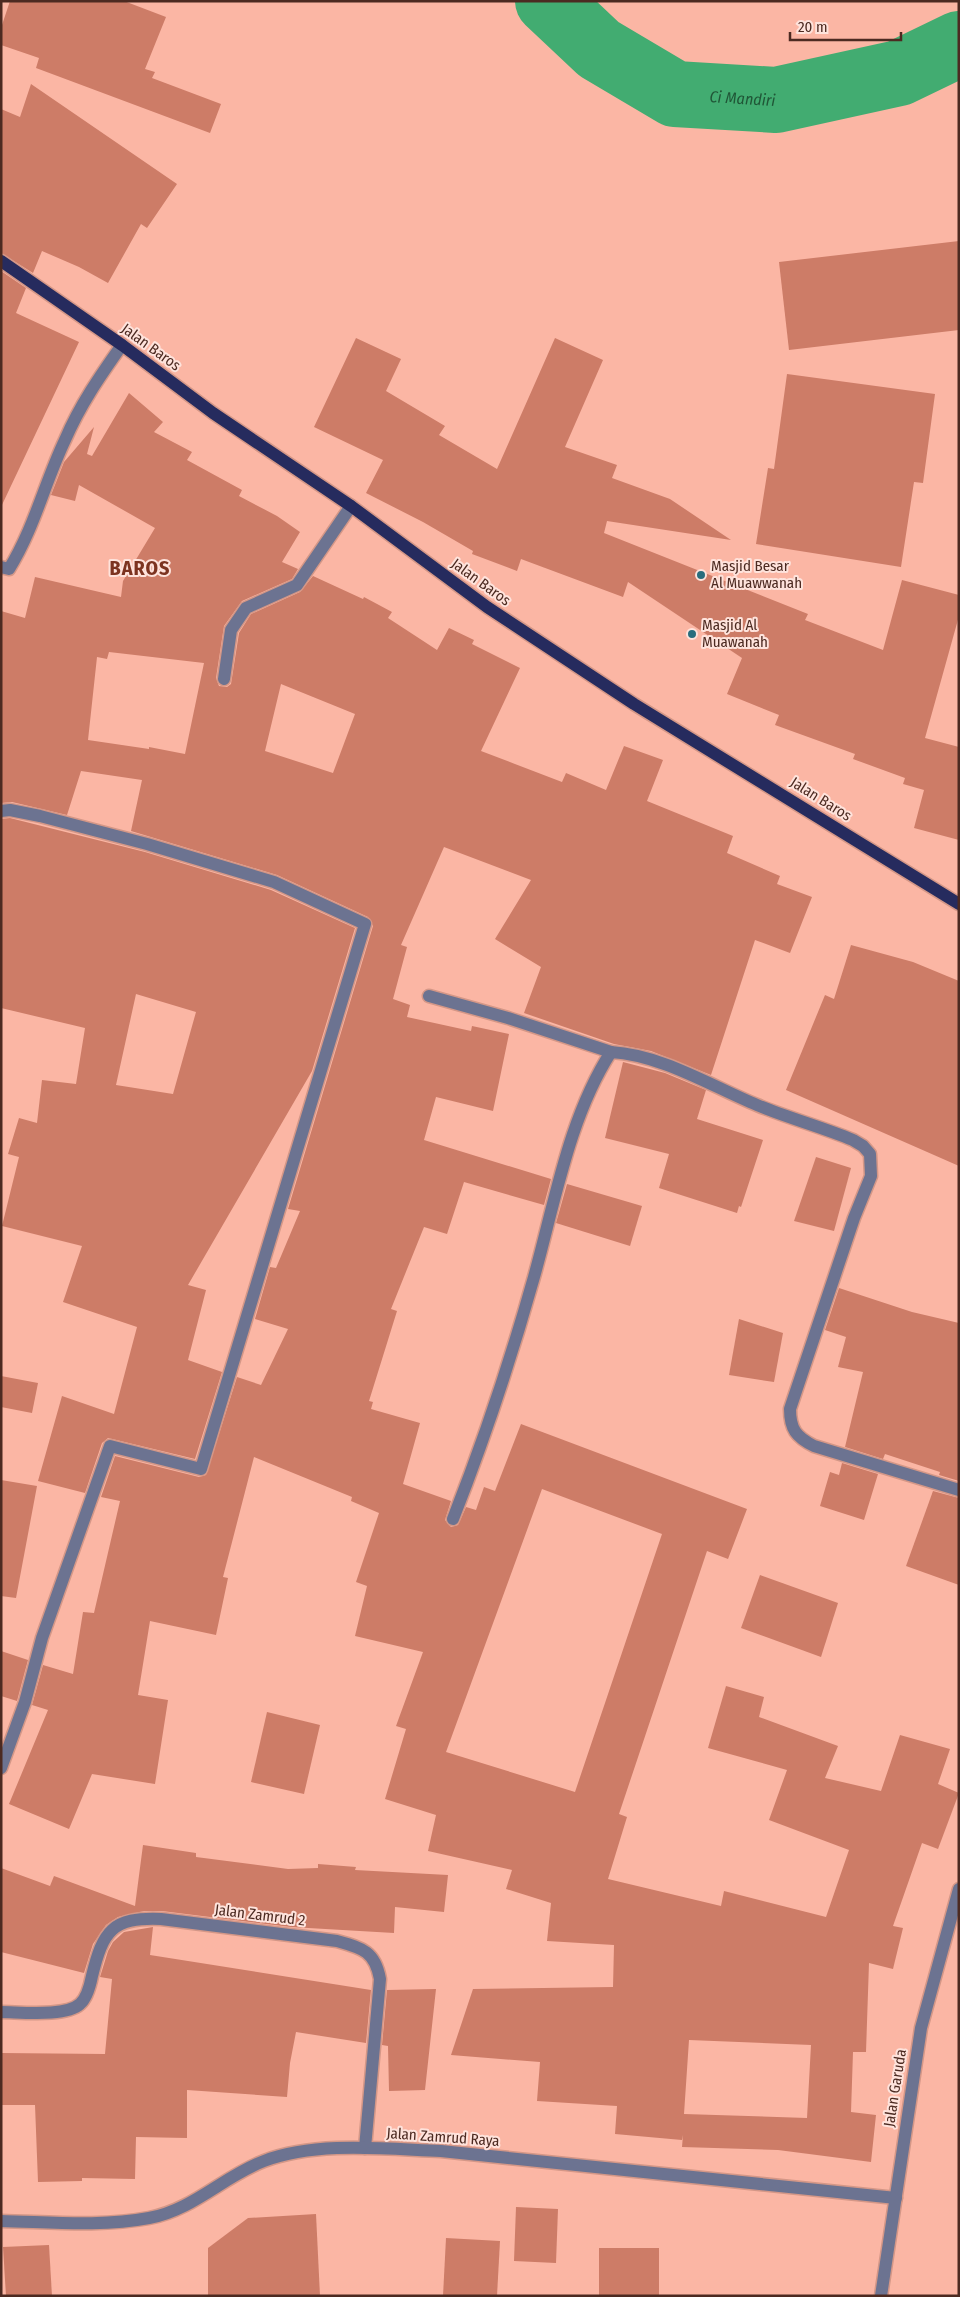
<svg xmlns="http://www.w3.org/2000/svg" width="960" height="2297" viewBox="0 0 960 2297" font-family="'Fira Sans Condensed',sans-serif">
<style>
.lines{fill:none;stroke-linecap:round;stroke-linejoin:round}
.river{stroke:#42ac71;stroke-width:66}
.building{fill:#cd7c67;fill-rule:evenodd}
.minor-casing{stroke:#d49787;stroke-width:15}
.major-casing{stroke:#d49787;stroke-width:15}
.minor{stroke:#6c7391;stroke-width:12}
.major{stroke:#262b5e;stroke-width:12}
.poi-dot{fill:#296d7d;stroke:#fee3dc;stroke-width:2}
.labels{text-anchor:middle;stroke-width:4;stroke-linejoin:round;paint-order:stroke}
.street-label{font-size:15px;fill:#4c2a21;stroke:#fee3dc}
.poi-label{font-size:15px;fill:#4c2a21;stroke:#fee3dc;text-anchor:start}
.water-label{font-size:16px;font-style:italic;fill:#205637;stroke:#fee3dc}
.district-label{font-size:20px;font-weight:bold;letter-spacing:1px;fill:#7c3320;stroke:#fee3dc}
</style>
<rect width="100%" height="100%" fill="#fbb6a4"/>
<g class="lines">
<!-- river -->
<path class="river" id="s1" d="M 548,1 L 599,49 L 675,94 L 776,100 L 899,73 L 959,44"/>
</g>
<!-- building -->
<g class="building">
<path d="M 10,1 L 124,1 L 166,17 L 145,69 L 155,72 L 152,78 L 221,104 L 210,133 L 36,68 L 39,58 L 1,45 L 1,28 Z"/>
<path d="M 31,84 L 177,184 L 147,228 L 141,224 L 108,283 L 79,267 L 42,251 L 33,273 L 1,253 L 1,109 L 20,117 Z"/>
<path d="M 959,241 L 959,330 L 789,350 L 779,262 Z"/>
<path d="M 1,271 L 26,288 L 16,313 L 79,342 L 1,507 Z"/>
<path d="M 356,338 L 401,359 L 386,391 L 445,426 L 439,435 L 497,469 L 555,338 L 603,360 L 565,447 L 617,465 L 612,478 L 670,499 L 731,540 L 607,521 L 604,533 L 808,614 L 805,620 L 883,650 L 902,580 L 959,595 L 959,616 L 925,738 L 959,747 L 959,840 L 914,828 L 924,790 L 903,784 L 905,778 L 853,759 L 855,754 L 775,725 L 779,715 L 727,694 L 742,658 L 628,582 L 623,597 L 521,559 L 517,571 L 472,554 L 473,551 L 423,522 L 366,493 L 383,460 L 314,427 Z"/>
<path d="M 787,374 L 935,394 L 923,483 L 914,482 L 901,567 L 756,544 L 768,468 L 774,469 Z"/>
<path d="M 129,393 L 163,422 L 154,432 L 192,452 L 187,460 L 242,490 L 239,496 L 277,516 L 300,532 L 282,562 L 298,569 L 292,579 L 242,601 L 224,626 L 216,678 L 219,686 L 227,687 L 231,684 L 239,633 L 251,614 L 300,592 L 313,576 L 363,599 L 364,597 L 392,612 L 388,618 L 437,650 L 449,628 L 474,640 L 472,644 L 520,668 L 481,751 L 562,782 L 566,773 L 606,790 L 624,746 L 663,760 L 647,801 L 733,836 L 727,853 L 780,876 L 777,884 L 812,897 L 790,953 L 755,940 L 711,1075 L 651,1051 L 614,1044 L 524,1013 L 541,967 L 495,939 L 531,880 L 444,847 L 401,945 L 407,947 L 393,999 L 410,1005 L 407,1017 L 471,1031 L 472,1026 L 509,1034 L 493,1111 L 436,1097 L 424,1140 L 551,1179 L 544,1205 L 464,1182 L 447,1234 L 424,1227 L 391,1309 L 397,1311 L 369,1401 L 373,1402 L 371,1409 L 420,1423 L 403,1484 L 451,1501 L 445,1520 L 451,1527 L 458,1525 L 466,1507 L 476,1510 L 484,1487 L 495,1491 L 521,1424 L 747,1509 L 728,1559 L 707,1551 L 619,1814 L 627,1817 L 608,1879 L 721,1906 L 724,1891 L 826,1917 L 849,1850 L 769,1820 L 787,1770 L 708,1748 L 726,1686 L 764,1697 L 759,1717 L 838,1746 L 825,1778 L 881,1791 L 900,1735 L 950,1749 L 938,1784 L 959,1793 L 938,1849 L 922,1843 L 893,1926 L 903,1928 L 893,1969 L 869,1963 L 866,2052 L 853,2052 L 851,2112 L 876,2115 L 871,2162 L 778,2150 L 682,2147 L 683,2135 L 682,2140 L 615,2134 L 617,2106 L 537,2101 L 540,2062 L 451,2055 L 473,1989 L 613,1987 L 614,1945 L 547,1941 L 551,1903 L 506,1889 L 512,1870 L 428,1851 L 436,1815 L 385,1799 L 406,1729 L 396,1726 L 423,1652 L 355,1636 L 367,1586 L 356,1582 L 379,1513 L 351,1501 L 352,1497 L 254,1457 L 223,1577 L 228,1578 L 216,1635 L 150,1621 L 138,1695 L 168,1700 L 155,1784 L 92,1774 L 69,1829 L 9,1804 L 48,1710 L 32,1705 L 43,1665 L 73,1674 L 83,1612 L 94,1613 L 120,1501 L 101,1497 L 115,1456 L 199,1477 L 206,1475 L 237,1377 L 261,1385 L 288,1329 L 255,1319 L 270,1267 L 276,1268 L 300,1211 L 288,1209 L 373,926 L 368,917 L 277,875 L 131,831 L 142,780 L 81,771 L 67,815 L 12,802 L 1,803 L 1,611 L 25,618 L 35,577 L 121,597 L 123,581 L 155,528 L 79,485 L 75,501 L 51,495 L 64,462 L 94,427 L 87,454 L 92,456 ZM 109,652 L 204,663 L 185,754 L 149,747 L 149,749 L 88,740 L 97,657 L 107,659 ZM 281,684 L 355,714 L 333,773 L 265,751 ZM 542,1489 L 662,1534 L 575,1792 L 446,1752 ZM 689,2040 L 811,2045 L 807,2118 L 684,2114 Z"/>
<path d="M 10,818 L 145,852 L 271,890 L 355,928 L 312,1071 L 188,1285 L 206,1290 L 188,1360 L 222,1372 L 195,1459 L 108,1438 L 102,1443 L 85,1493 L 38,1481 L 62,1396 L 114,1414 L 137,1327 L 63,1302 L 82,1246 L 2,1226 L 19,1157 L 8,1154 L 19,1118 L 37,1123 L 42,1080 L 76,1084 L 85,1028 L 1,1008 L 1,819 ZM 136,994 L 196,1012 L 173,1094 L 116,1085 Z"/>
<path d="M 851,945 L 913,962 L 959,981 L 959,1166 L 786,1090 L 825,995 L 834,999 Z"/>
<path d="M 623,1062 L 665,1073 L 706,1090 L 697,1119 L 763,1140 L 741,1207 L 739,1206 L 737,1213 L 659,1188 L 669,1154 L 605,1138 Z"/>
<path d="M 816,1157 L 851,1168 L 834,1231 L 794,1221 Z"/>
<path d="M 567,1184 L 642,1206 L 630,1246 L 556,1223 Z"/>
<path d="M 839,1288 L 912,1312 L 959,1323 L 959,1481 L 939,1475 L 940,1472 L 885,1454 L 883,1459 L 845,1447 L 863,1372 L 838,1367 L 846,1337 L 825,1330 Z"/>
<path d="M 739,1319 L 783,1333 L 774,1382 L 729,1375 Z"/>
<path d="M 1,1376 L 38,1383 L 32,1413 L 1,1407 Z"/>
<path d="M 842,1463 L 878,1474 L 864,1520 L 820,1506 L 830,1472 L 839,1475 Z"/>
<path d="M 1,1480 L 37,1486 L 16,1598 L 1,1596 Z"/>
<path d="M 933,1491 L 959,1498 L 959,1585 L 906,1566 Z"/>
<path d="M 760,1575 L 838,1603 L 821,1657 L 741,1628 Z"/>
<path d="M 1,1651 L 28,1660 L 17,1701 L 1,1696 Z"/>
<path d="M 267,1712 L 320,1725 L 304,1794 L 251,1782 Z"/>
<path d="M 143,1845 L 196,1853 L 196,1857 L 288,1869 L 318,1868 L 318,1864 L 356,1867 L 355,1870 L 448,1875 L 444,1912 L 395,1907 L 394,1933 L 291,1927 L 162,1911 L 144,1911 L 118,1917 L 106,1925 L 93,1944 L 84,1973 L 1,1952 L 1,1868 L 50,1886 L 54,1876 L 135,1906 Z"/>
<path d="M 153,1927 L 150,1955 L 371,1990 L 366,2043 L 296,2032 L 290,2063 L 287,2097 L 187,2090 L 187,2138 L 136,2137 L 135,2179 L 82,2178 L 82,2181 L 38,2182 L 35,2105 L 1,2105 L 1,2053 L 105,2054 L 112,1979 L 100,1977 L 108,1951 L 113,1942 L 124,1932 Z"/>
<path d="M 436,1989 L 425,2090 L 389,2091 L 388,2046 L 382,2045 L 387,1990 Z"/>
<path d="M 516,2207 L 558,2209 L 556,2263 L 514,2261 Z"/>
<path d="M 316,2214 L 320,2296 L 208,2296 L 208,2248 L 248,2218 Z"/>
<path d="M 446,2238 L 500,2241 L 497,2296 L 443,2296 Z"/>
<path d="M 49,2245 L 52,2296 L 6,2296 L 3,2247 Z"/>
<rect x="599" y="2248" width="60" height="48"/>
</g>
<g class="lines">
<defs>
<g id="minor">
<path d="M 1,567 L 9,569 C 34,529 45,482 65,440 C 80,405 100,376 122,345"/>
<path d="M 224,679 L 231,630 L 246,608 L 297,585 L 351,506"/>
<path d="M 1,811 L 10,810 L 40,816 L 147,844 L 274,882 L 365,924 L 201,1469 L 110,1446 L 42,1638 L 25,1702 L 1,1768"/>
<path d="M 429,996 L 508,1018 L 611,1052"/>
<path d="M 453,1519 C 484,1440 511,1359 534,1277 C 555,1202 569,1117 611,1052 C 662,1055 711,1086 757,1105 C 788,1118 822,1127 853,1140 L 863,1146 L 870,1154 L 871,1176 L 854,1218 L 790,1409 C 790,1429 796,1437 814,1446 L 959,1490"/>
<path d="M 1,2012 C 20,2012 66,2017 80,2004 C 87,1998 90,1986 92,1976 C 103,1931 112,1917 161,1919 L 337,1941 C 362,1948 375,1951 380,1979 L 365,2148"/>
<path d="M 1,2221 C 50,2222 101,2227 149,2218 C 193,2210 224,2176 264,2161 C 317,2141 386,2149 441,2151 L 896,2198"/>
<path d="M 881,2296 L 921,2028 L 959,1889"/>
</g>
<path id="major" d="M 1,261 L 122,345 L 213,413 L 351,506 L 487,607 L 634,704 L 959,904"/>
</defs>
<!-- minor casing -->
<use href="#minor" class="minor-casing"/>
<!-- major casing -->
<use href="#major" class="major-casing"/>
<!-- minor -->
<use href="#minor" class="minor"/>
<!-- major -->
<use href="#major" class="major"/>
</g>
<!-- markers -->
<g class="poi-dot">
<circle cx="701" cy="575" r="5"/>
<circle cx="692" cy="634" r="5"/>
</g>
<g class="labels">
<!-- street labels -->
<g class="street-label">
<text transform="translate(151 347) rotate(36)" y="5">Jalan Baros</text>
<text transform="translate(481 582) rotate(36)" y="5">Jalan Baros</text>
<text transform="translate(821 799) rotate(32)" y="5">Jalan Baros</text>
<text transform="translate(260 1915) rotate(7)" y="5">Jalan Zamrud 2</text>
<text transform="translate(895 2088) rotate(-81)" y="5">Jalan Garuda</text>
<text transform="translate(443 2137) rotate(4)" y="5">Jalan Zamrud Raya</text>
</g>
<!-- poi labels -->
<g class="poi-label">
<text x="711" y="571">Masjid Besar<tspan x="711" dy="17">Al Muawwanah</tspan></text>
<text x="702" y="630">Masjid Al<tspan x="702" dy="17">Muawanah</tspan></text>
</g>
<!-- water labels -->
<g class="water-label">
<text dy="6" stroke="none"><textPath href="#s1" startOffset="226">Ci Mandiri</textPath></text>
</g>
<!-- district labels -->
<g class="district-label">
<text x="140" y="575">BAROS</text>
</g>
</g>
<!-- border -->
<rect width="960" height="2297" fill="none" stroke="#4c2a21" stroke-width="5"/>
<!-- scale -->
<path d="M790 32v8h111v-8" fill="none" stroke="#4c2a21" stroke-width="2.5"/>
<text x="798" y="32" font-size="15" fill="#4c2a21" stroke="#fee3dc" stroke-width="4" paint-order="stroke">20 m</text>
</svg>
